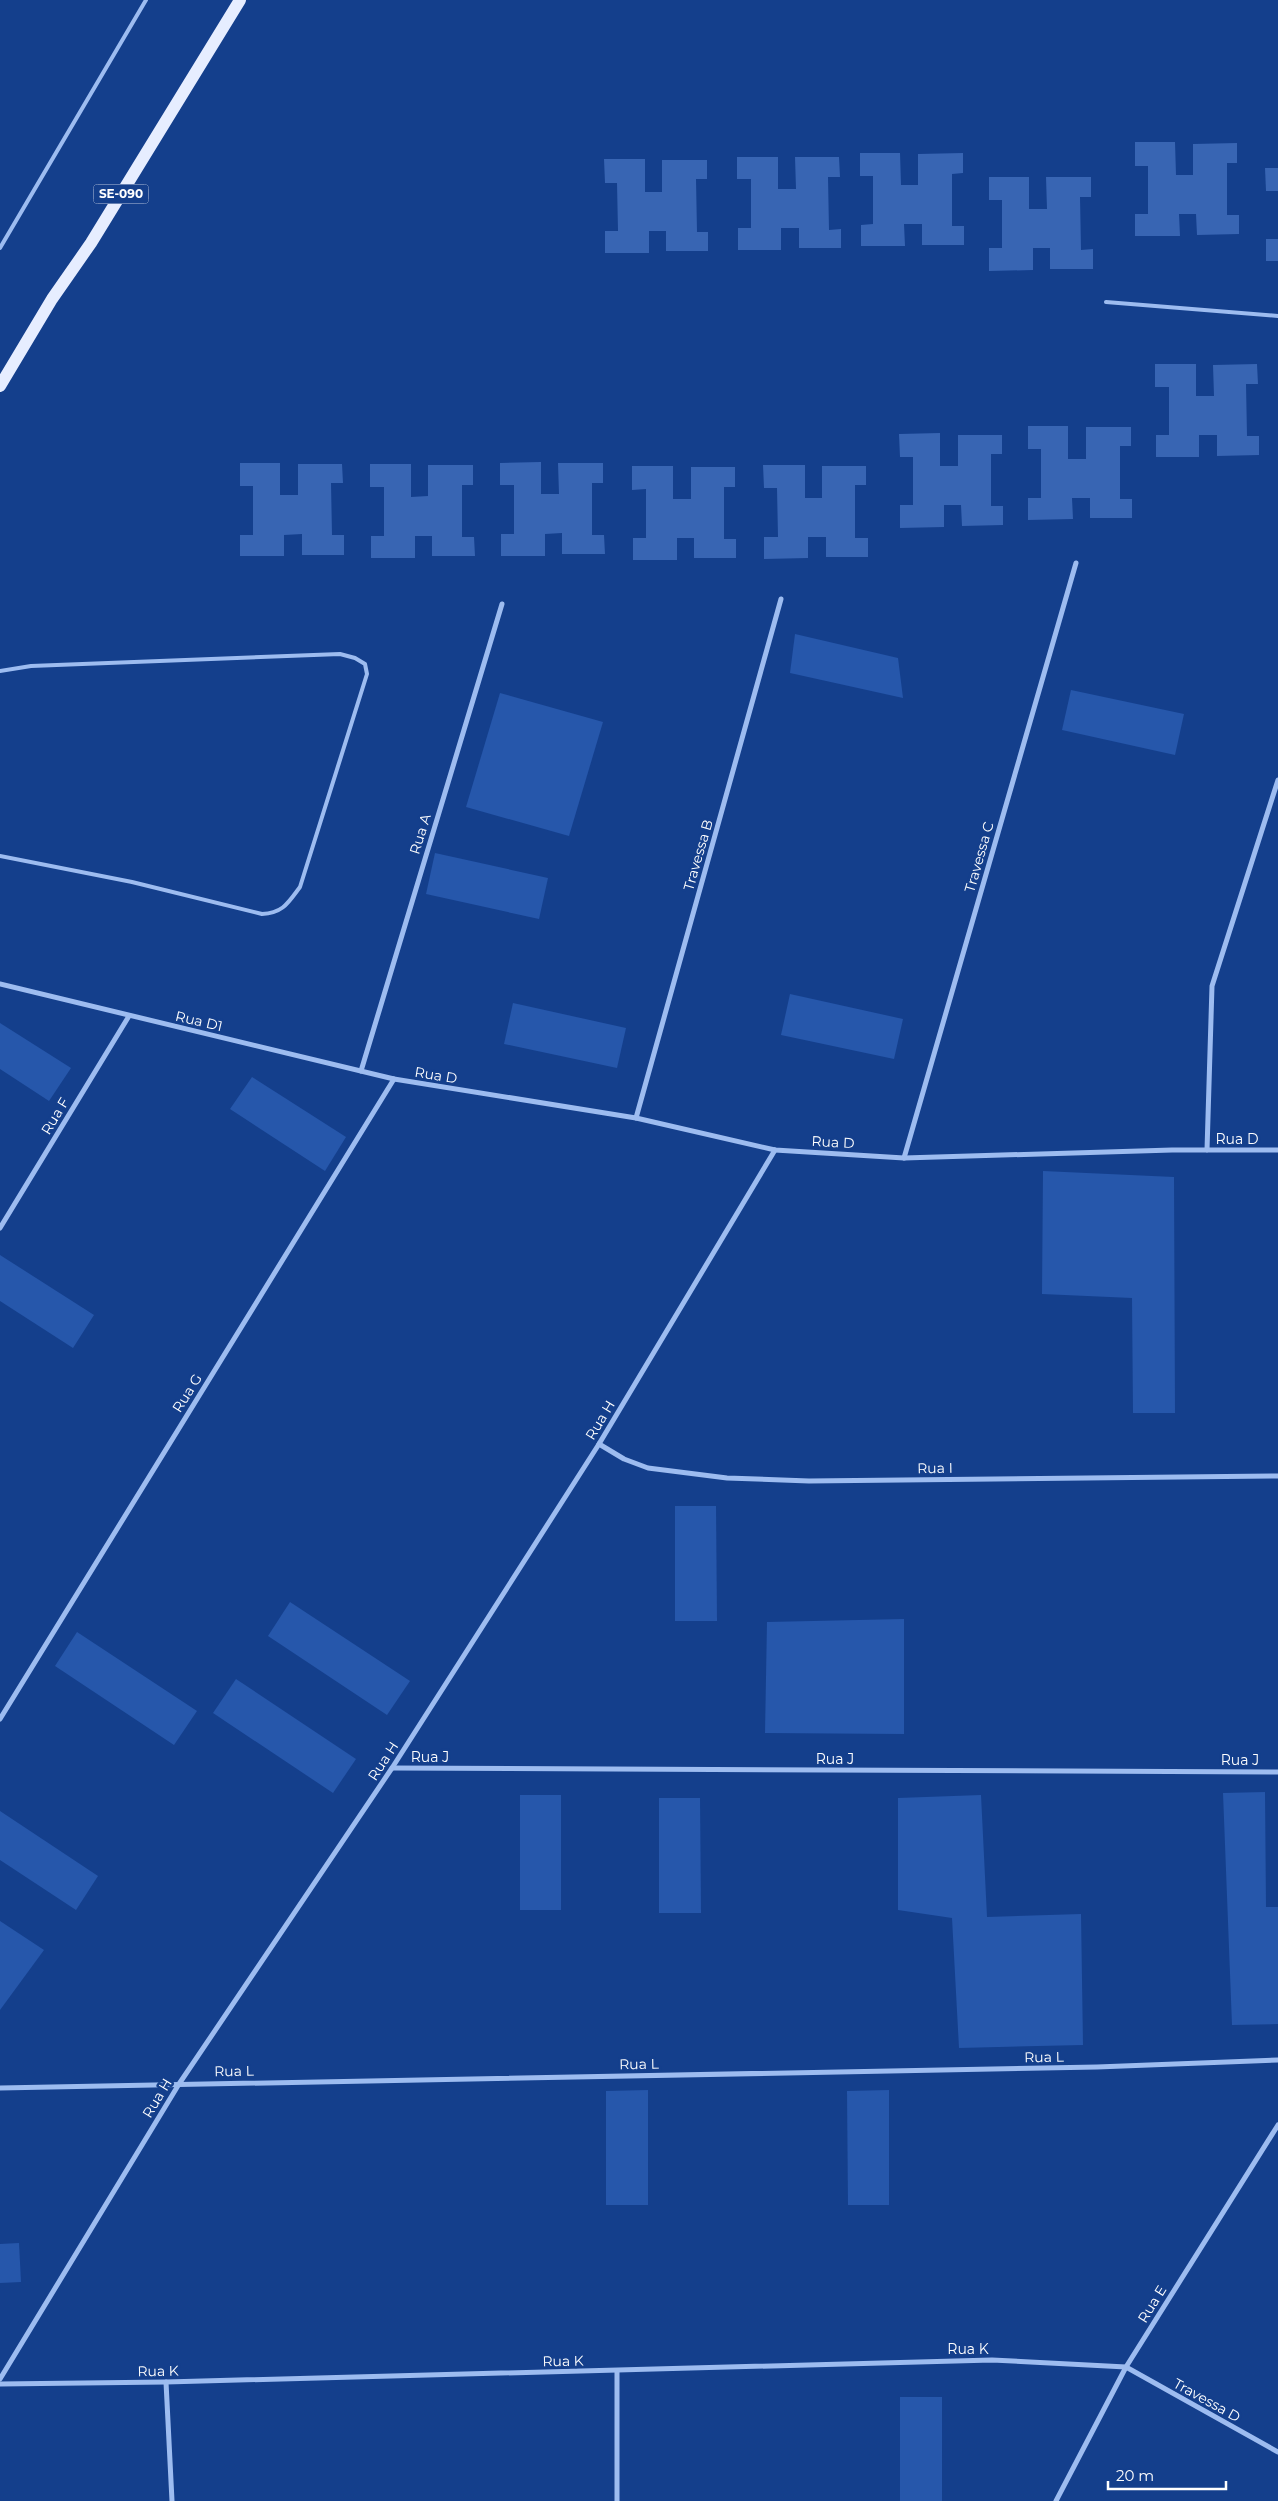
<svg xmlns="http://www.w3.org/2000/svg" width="1278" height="2501" viewBox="0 0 1278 2501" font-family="Montserrat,sans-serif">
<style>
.green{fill:#2657ab}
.building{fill:#3865b3}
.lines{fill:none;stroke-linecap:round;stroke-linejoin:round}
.lane{stroke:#9dbcf0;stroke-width:4}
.street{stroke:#9dbcf0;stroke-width:5}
.primary{stroke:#e6edff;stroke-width:12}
.labels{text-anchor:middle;stroke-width:5;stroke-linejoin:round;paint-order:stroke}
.shield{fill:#143f8c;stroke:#b8c5dc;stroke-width:1}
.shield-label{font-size:12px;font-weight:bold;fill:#fff}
.street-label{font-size:14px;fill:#fff;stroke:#143f8c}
</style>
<rect width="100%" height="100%" fill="#143f8c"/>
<!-- green -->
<g class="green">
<path d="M 795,634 L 898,658 L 903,698 L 790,673 Z"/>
<path d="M 1071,690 L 1184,714 L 1175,755 L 1062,730 Z"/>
<path d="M 500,693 L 603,722 L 569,836 L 466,807 Z"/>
<path d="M 435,853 L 548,878 L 539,919 L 426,894 Z"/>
<path d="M 790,994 L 903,1019 L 894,1059 L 781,1035 Z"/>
<path d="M 513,1003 L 626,1028 L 617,1068 L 504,1044 Z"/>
<path d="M 0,1023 L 71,1068 L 49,1101 L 0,1069 Z"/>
<path d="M 252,1077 L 346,1137 L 325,1171 L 230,1109 Z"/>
<path d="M 1043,1171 L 1174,1177 L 1175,1413 L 1133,1413 L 1132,1298 L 1042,1294 Z"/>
<path d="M 0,1255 L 94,1315 L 73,1348 L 0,1301 Z"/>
<path d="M 675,1506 L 716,1506 L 717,1621 L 675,1621 Z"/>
<path d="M 290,1602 L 410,1681 L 387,1715 L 268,1636 Z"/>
<path d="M 904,1619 L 904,1734 L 765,1733 L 767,1622 Z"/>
<path d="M 77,1632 L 197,1711 L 174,1745 L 55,1666 Z"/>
<path d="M 236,1679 L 356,1759 L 333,1793 L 213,1713 Z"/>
<path d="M 1265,1792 L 1266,1907 L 1278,1907 L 1278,2024 L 1232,2025 L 1223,1793 Z"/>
<rect x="520" y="1795" width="41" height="115"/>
<path d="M 981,1795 L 987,1917 L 1081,1914 L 1083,2045 L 959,2048 L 952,1918 L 898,1910 L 898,1798 Z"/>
<path d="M 659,1798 L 700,1798 L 701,1913 L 659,1913 Z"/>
<path d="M 0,1811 L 98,1876 L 76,1910 L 0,1860 Z"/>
<path d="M 0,1921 L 44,1950 L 0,2010 Z"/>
<path d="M 648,2090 L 648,2205 L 606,2205 L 606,2091 Z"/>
<path d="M 889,2090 L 889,2205 L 848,2205 L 847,2091 Z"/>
<path d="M 19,2243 L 21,2282 L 0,2283 L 0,2244 Z"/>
<rect x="900" y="2397" width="42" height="104"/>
</g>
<!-- building -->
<g class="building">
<path d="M 1135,142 L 1175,142 L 1176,175 L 1193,175 L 1193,144 L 1237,143 L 1237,163 L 1227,163 L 1227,215 L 1239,215 L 1239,234 L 1197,235 L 1196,214 L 1179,214 L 1180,236 L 1135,236 L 1135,214 L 1148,214 L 1148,166 L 1135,166 Z"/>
<path d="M 860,153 L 900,153 L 901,185 L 918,185 L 918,154 L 963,153 L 963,173 L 952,174 L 952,226 L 964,226 L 964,245 L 922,245 L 922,224 L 904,224 L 905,246 L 861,246 L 861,225 L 873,224 L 873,176 L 860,176 Z"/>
<path d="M 737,157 L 778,157 L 778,189 L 796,189 L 795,157 L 839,157 L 840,177 L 828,177 L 829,230 L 841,229 L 841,248 L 799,248 L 799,228 L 781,228 L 781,250 L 738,250 L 738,228 L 751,228 L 751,179 L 737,179 Z"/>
<path d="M 604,159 L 645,159 L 645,192 L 662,192 L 662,160 L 707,160 L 707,179 L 696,179 L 697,232 L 708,232 L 708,251 L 666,251 L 666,231 L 649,231 L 649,253 L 605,253 L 605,231 L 618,231 L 617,183 L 605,183 Z"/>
<path d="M 1265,168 L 1278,168 L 1278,191 L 1266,191 Z"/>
<path d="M 989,177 L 1029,177 L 1029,209 L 1047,209 L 1046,177 L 1091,177 L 1091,197 L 1080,197 L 1081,250 L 1093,249 L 1093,269 L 1050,269 L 1050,248 L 1033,248 L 1033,270 L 989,271 L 989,248 L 1002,248 L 1002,200 L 989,200 Z"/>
<rect x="1266" y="239" width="12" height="22"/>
<path d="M 1155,364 L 1196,364 L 1196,396 L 1214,396 L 1213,365 L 1257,364 L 1258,384 L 1246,384 L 1247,436 L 1259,436 L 1259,455 L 1217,456 L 1217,435 L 1199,435 L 1199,457 L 1156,457 L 1156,435 L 1169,435 L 1169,387 L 1155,387 Z"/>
<path d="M 1028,426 L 1068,426 L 1068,459 L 1086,459 L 1086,427 L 1131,427 L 1131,446 L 1120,446 L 1120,499 L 1132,499 L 1132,518 L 1090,518 L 1090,498 L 1072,498 L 1073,519 L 1028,520 L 1028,498 L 1041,498 L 1041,449 L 1028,449 Z"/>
<path d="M 940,433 L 940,466 L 958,466 L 958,435 L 1002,435 L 1002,454 L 991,454 L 991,506 L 1003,506 L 1003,525 L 962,526 L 961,505 L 944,505 L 944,527 L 900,528 L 900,505 L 913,505 L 913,457 L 900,457 L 899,434 Z"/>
<path d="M 541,462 L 541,494 L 559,494 L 558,463 L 603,463 L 603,483 L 592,483 L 592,535 L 604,535 L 605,554 L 562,554 L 562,533 L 545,534 L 545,556 L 501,556 L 501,534 L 514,534 L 514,485 L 500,485 L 500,463 Z"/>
<path d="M 240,463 L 280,463 L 280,495 L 298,495 L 298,464 L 342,464 L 343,483 L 331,483 L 332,535 L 344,535 L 344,555 L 302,555 L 302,534 L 284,535 L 284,556 L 240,556 L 240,535 L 253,535 L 253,486 L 240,486 Z"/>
<path d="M 370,464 L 411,464 L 411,497 L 428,496 L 428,465 L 473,465 L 473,485 L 462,485 L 462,537 L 474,537 L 475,556 L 432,556 L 432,536 L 415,536 L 415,558 L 371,558 L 371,536 L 384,536 L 384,487 L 370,487 Z"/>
<path d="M 763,465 L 805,465 L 805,498 L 822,498 L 822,466 L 866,466 L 866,485 L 855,485 L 855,538 L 868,538 L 868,557 L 826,557 L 826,537 L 808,537 L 808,558 L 764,559 L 764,537 L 778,537 L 777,488 L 764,488 Z"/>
<path d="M 632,466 L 673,466 L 673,499 L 691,499 L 691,467 L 735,467 L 735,487 L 724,487 L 724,539 L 736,539 L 736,558 L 694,558 L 694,538 L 677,538 L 677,560 L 633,560 L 633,538 L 646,538 L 646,489 L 632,490 Z"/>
</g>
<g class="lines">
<!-- lane -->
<g class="lane">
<path d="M 0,248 L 146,0"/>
<path d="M 1106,302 L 1278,316"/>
<path d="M 0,671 L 31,666 L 340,654 L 355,658 L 365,664 L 367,674 L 300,887 C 288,903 283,913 262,914 L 132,882 L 0,856"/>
</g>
<!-- street -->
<g class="street">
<path d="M 0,984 L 394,1079 L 636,1118 L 775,1150 L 904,1158 L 1172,1150 L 1278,1150"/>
<path d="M 361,1071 L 502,604"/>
<path d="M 636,1118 L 781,599"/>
<path d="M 1207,1150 L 1212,986 L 1278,780"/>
<path d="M 904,1158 L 1076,563"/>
<path d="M 0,1228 L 129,1016"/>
<path d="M 599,1444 L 624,1459 L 648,1468 L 727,1478 L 809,1481 L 1278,1476"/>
<path d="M 0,1719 L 394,1079"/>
<path d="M 392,1768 L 1278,1772"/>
<path d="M 0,2088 L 1097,2067 L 1278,2060"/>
<path d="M 0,2379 L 179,2084 L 392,1768 L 599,1444 L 775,1150"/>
<path d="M 166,2382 L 172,2501"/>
<path d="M 0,2384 L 166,2382 L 992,2360 L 1126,2367 L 1278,2452"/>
<path d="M 617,2501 L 617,2371"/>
<path d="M 1056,2501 L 1126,2367 L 1278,2125"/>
</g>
<!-- primary -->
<path class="primary" d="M 0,386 L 52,299 L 91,243 L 240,0"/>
</g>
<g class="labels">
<!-- shield labels -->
<rect class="shield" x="93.5" y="184.5" width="55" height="19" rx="4"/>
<g class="shield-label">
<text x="121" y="198">SE-090</text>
</g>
<!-- street labels -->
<g class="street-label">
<text transform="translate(420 834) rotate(-73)" y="5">Rua A</text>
<text transform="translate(698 855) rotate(-74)" y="5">Travessa B</text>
<text transform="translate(979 857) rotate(-74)" y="5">Travessa C</text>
<text transform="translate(199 1021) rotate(13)" y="5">Rua D1</text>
<text transform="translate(436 1075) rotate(9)" y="5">Rua D</text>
<text transform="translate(55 1116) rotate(-59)" y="5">Rua F</text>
<text x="1237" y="1144">Rua D</text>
<text transform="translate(833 1142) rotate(3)" y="5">Rua D</text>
<text transform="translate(187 1393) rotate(-58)" y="5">Rua G</text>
<text transform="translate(600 1420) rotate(-59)" y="5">Rua H</text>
<text transform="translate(935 1468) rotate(-1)" y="5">Rua I</text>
<text x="430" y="1762">Rua J</text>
<text x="835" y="1764">Rua J</text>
<text x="1240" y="1765">Rua J</text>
<text transform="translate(383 1761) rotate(-57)" y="5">Rua H</text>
<text transform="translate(1044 2057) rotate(-1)" y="5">Rua L</text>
<text transform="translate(639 2064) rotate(-1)" y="5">Rua L</text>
<text transform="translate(234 2071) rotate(-1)" y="5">Rua L</text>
<text transform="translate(157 2098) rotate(-59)" y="5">Rua H</text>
<text transform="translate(1152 2304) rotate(-58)" y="5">Rua E</text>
<text x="968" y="2354">Rua K</text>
<text transform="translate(563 2361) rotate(-1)" y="5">Rua K</text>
<text transform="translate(158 2371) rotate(-1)" y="5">Rua K</text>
<text transform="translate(1207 2400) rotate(29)" y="5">Travessa D</text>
</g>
</g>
<!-- scale -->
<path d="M1108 2481v8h118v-8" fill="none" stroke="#ffffff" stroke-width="2.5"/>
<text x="1116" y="2481" font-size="15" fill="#ffffff" stroke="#143f8c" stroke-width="4" paint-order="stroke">20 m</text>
</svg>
